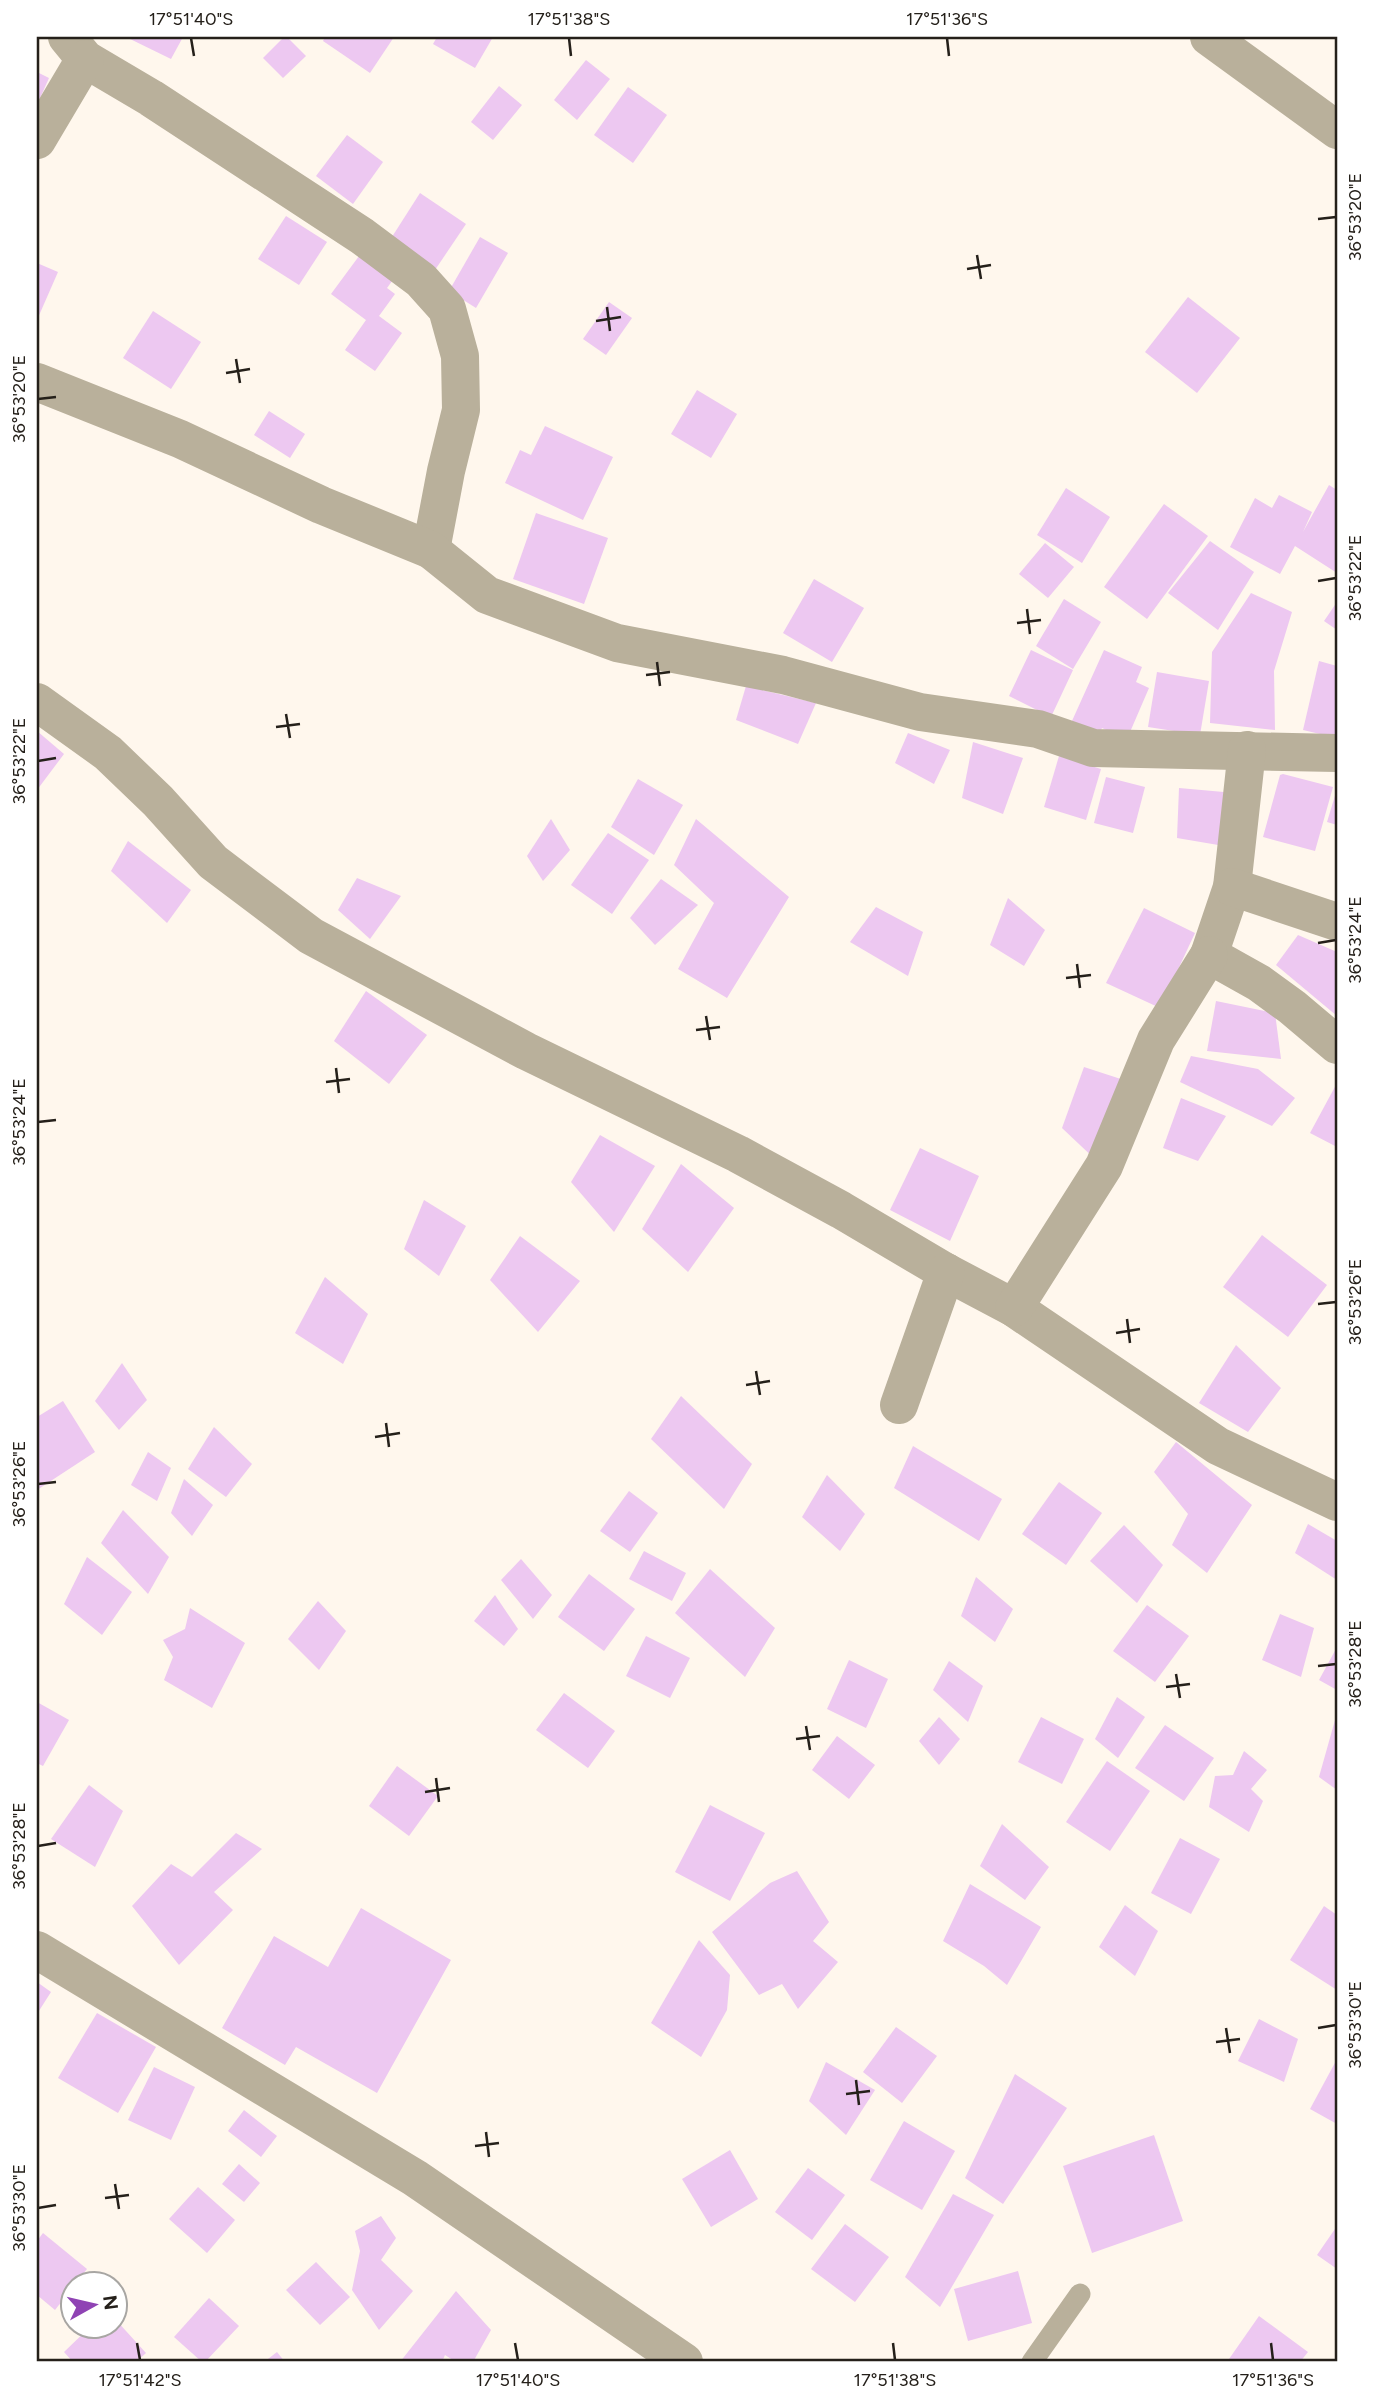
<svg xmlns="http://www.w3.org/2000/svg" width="1374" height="2399" viewBox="0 0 1374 2399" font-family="Figtree,sans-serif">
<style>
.building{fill:#edc8f1}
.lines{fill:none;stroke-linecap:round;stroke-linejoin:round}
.lane{stroke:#b9b09b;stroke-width:21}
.street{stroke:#b9b09b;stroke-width:38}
.ticks{fill:none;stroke:#25201a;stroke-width:2.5}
.neatline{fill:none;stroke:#25201a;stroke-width:2.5}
.ticks-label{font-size:18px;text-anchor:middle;fill:#25201a}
</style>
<rect width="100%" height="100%" fill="#fff7ed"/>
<!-- building -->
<g class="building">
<path d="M 126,37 L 183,37 L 171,59 Z"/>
<path d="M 284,37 L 287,37 L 306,56 L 283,78 L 263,58 Z"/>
<path d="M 325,37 L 394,37 L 370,73 L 323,41 Z"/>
<path d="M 437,37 L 493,37 L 475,68 L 433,44 Z"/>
<path d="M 586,60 L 610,79 L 577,120 L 554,100 Z"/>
<path d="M 37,72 L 49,78 L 37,105 Z"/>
<path d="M 499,86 L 522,105 L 493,140 L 471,122 Z"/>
<path d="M 628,87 L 667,115 L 633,163 L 594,135 Z"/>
<path d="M 347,135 L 383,162 L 353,204 L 316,176 Z"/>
<path d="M 420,193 L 466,224 L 435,270 L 390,240 Z"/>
<path d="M 286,216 L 327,242 L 299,285 L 258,259 Z"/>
<path d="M 480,237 L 508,253 L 476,308 L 449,291 Z"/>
<path d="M 362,252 L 395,277 L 387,288 L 395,294 L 379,316 L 402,333 L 375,371 L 345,350 L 366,320 L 331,294 Z"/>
<path d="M 37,263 L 58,272 L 37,320 Z"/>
<path d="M 1188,297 L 1240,338 L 1197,393 L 1145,352 Z"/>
<path d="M 609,302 L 632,318 L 606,355 L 583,339 Z"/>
<path d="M 153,311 L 201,342 L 171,389 L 123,358 Z"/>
<path d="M 697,390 L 737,414 L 711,458 L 671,434 Z"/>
<path d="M 269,411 L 305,434 L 290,458 L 254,435 Z"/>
<path d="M 545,426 L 613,457 L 583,520 L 505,483 L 520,450 L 531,455 Z"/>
<path d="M 1329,485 L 1337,490 L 1337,573 L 1295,546 L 1280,574 L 1230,547 L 1255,498 L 1272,508 L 1279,495 L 1312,512 L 1303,532 Z"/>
<path d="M 1066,488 L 1110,517 L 1082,563 L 1037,535 Z"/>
<path d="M 1164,504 L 1208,536 L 1147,619 L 1104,587 Z"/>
<path d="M 536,513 L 608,538 L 584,604 L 513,579 Z"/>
<path d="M 1210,541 L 1254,572 L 1218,630 L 1168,593 Z"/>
<path d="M 1045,543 L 1074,567 L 1048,598 L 1019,574 Z"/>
<path d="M 814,579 L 864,608 L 832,662 L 783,633 Z"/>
<path d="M 1251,593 L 1292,612 L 1274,671 L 1275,730 L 1210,723 L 1212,652 Z"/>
<path d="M 1064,599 L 1101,622 L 1073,669 L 1036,646 Z"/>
<path d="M 1337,602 L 1337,630 L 1324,621 Z"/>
<path d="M 1031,650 L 1073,670 L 1051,717 L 1009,696 Z"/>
<path d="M 1104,650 L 1142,667 L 1136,682 L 1149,688 L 1127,739 L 1102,728 L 1095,744 L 1067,732 Z"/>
<path d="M 1319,661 L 1337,666 L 1337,738 L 1303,730 Z"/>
<path d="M 1157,672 L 1209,681 L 1200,735 L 1148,727 Z"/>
<path d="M 746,686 L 816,703 L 798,744 L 736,720 Z"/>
<path d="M 37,731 L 64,754 L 37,790 Z"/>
<path d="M 908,733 L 950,750 L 934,784 L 895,763 Z"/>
<path d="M 973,742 L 1023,758 L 1003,814 L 962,798 Z"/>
<path d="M 1059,756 L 1101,769 L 1086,820 L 1044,807 Z"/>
<path d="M 1283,774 L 1333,787 L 1315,851 L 1263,837 L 1280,775 Z"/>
<path d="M 1106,777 L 1145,787 L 1133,833 L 1094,823 Z"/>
<path d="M 638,779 L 683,805 L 654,855 L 611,827 Z"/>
<path d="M 1179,788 L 1235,793 L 1230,847 L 1177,838 Z"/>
<path d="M 1337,789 L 1337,825 L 1327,822 Z"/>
<path d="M 551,819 L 570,850 L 543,881 L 527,856 Z"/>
<path d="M 696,819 L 789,897 L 727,998 L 678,969 L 714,903 L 674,865 Z"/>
<path d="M 608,833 L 649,860 L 612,914 L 571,885 Z"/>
<path d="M 128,841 L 191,890 L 167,923 L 111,871 Z"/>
<path d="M 357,878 L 401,896 L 370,939 L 338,910 Z"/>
<path d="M 661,879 L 698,905 L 655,945 L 630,918 Z"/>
<path d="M 1008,898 L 1045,930 L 1024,966 L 990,945 Z"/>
<path d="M 876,907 L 923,932 L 908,976 L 850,942 Z"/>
<path d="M 1144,908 L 1195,933 L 1160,1008 L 1106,983 Z"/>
<path d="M 1298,935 L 1337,952 L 1337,1016 L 1276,965 Z"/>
<path d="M 366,991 L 427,1035 L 389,1084 L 334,1041 Z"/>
<path d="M 1216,1001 L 1275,1013 L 1281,1059 L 1207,1051 Z"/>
<path d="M 1191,1056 L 1258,1069 L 1295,1098 L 1272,1126 L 1180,1082 Z"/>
<path d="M 1084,1067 L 1130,1082 L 1098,1162 L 1062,1128 Z"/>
<path d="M 1337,1083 L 1337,1147 L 1310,1133 Z"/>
<path d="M 1181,1098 L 1226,1116 L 1198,1161 L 1163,1148 Z"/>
<path d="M 600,1135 L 655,1166 L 614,1232 L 571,1182 Z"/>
<path d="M 920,1148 L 979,1176 L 950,1241 L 890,1210 Z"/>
<path d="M 681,1164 L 734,1208 L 688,1272 L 642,1229 Z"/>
<path d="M 424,1200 L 466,1226 L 439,1276 L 404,1249 Z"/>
<path d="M 1262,1235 L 1327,1285 L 1288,1337 L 1223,1287 Z"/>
<path d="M 520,1236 L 580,1281 L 538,1332 L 490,1280 Z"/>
<path d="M 325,1277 L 368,1314 L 343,1364 L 295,1333 Z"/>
<path d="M 1236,1345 L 1281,1388 L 1248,1432 L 1199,1403 Z"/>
<path d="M 122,1363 L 147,1400 L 119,1430 L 95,1401 Z"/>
<path d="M 681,1396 L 752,1464 L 724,1509 L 651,1439 Z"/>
<path d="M 63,1401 L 95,1452 L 37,1490 L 37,1417 Z"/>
<path d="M 214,1427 L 252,1464 L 226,1497 L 188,1469 Z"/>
<path d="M 1176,1442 L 1252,1505 L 1207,1573 L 1172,1545 L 1188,1514 L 1154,1472 Z"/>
<path d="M 913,1446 L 1002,1499 L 979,1541 L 894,1488 Z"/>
<path d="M 148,1452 L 171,1468 L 157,1501 L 131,1485 Z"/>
<path d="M 827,1475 L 865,1514 L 840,1551 L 802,1517 Z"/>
<path d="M 184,1479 L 213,1505 L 192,1536 L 171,1513 Z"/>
<path d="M 1059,1482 L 1102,1513 L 1066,1565 L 1022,1534 Z"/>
<path d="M 629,1491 L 658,1513 L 630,1552 L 600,1531 Z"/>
<path d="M 123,1510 L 169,1557 L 148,1594 L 101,1543 Z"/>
<path d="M 1308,1524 L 1337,1541 L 1337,1580 L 1295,1553 Z"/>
<path d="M 1124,1525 L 1163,1565 L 1137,1603 L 1090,1561 Z"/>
<path d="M 644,1551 L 686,1573 L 672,1601 L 629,1579 Z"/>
<path d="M 87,1557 L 132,1592 L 102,1635 L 64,1604 Z"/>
<path d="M 521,1559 L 552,1595 L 533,1619 L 501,1580 Z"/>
<path d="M 710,1569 L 775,1628 L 745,1677 L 675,1613 Z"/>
<path d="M 589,1574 L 635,1609 L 604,1651 L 558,1617 Z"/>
<path d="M 976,1577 L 1013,1609 L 995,1642 L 961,1616 Z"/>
<path d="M 495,1595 L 518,1629 L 504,1646 L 474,1621 Z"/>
<path d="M 318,1601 L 346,1631 L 319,1670 L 288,1639 Z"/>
<path d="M 1147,1605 L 1189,1636 L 1155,1682 L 1113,1651 Z"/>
<path d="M 190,1608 L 245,1643 L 212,1708 L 164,1680 L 173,1657 L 163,1640 L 185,1629 Z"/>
<path d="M 1280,1614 L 1314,1628 L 1301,1677 L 1262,1660 Z"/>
<path d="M 646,1636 L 690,1658 L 670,1698 L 626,1676 Z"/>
<path d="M 1337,1647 L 1337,1690 L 1319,1680 Z"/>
<path d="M 849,1660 L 888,1679 L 866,1728 L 827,1709 Z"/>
<path d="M 949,1661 L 983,1686 L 968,1722 L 933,1690 Z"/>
<path d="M 564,1693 L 615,1731 L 588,1768 L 536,1730 Z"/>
<path d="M 1117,1697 L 1145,1717 L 1118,1758 L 1095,1739 Z"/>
<path d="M 37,1702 L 69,1720 L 43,1766 L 37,1763 Z"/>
<path d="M 939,1717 L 960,1739 L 939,1765 L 919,1741 Z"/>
<path d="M 1041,1717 L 1084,1739 L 1062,1784 L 1018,1762 Z"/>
<path d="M 1335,1720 L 1337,1721 L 1337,1790 L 1319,1777 Z"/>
<path d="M 1165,1725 L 1214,1758 L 1184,1801 L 1135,1768 Z"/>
<path d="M 837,1736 L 875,1765 L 849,1799 L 812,1770 Z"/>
<path d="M 1244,1751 L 1267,1770 L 1251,1789 L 1263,1801 L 1249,1832 L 1209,1807 L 1215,1776 L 1233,1775 Z"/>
<path d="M 1107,1761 L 1150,1791 L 1110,1851 L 1066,1822 Z"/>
<path d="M 397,1766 L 438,1796 L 409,1836 L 369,1806 Z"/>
<path d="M 89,1785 L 123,1811 L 95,1867 L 51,1839 Z"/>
<path d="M 710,1805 L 765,1833 L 730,1901 L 675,1872 Z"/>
<path d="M 1002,1824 L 1049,1867 L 1025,1900 L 980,1866 Z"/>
<path d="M 236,1833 L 262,1849 L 214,1892 L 233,1910 L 179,1965 L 132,1906 L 171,1864 L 192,1877 Z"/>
<path d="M 1180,1838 L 1220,1859 L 1191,1914 L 1151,1893 Z"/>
<path d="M 797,1871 L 829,1922 L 813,1941 L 838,1962 L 798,2009 L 782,1984 L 759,1995 L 712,1932 L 770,1883 Z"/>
<path d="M 970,1884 L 1041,1927 L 1007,1985 L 984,1966 L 943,1941 Z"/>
<path d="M 1125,1905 L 1158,1931 L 1135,1976 L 1099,1947 Z"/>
<path d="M 1324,1906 L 1337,1915 L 1337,1990 L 1290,1960 Z"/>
<path d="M 361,1908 L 451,1960 L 377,2093 L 296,2047 L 285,2065 L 222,2028 L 274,1936 L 328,1967 Z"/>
<path d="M 699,1940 L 730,1975 L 727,2010 L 701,2057 L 651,2023 Z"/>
<path d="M 37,1982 L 51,1992 L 37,2014 Z"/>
<path d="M 97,2013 L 156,2047 L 118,2113 L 58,2078 Z"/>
<path d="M 1259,2019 L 1298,2039 L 1284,2082 L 1238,2061 Z"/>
<path d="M 896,2027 L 937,2056 L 902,2103 L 863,2072 Z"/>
<path d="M 1337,2059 L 1337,2124 L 1310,2109 Z"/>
<path d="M 826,2062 L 875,2090 L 846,2135 L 809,2101 Z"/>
<path d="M 154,2067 L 195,2087 L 171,2140 L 128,2120 Z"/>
<path d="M 1015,2074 L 1067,2108 L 1003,2204 L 965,2178 Z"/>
<path d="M 244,2110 L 277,2136 L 261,2157 L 228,2131 Z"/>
<path d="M 904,2121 L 955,2151 L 922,2210 L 870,2180 Z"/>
<path d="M 1154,2135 L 1183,2221 L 1092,2253 L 1063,2166 Z"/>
<path d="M 730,2150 L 758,2199 L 711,2227 L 682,2179 Z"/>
<path d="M 239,2164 L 260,2183 L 244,2202 L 222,2184 Z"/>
<path d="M 808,2168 L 845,2195 L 812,2240 L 775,2212 Z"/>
<path d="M 198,2187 L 235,2220 L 207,2253 L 169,2219 Z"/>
<path d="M 953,2194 L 994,2215 L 940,2307 L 905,2277 Z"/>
<path d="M 381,2216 L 396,2238 L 381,2260 L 413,2291 L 379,2330 L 352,2290 L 360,2251 L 355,2231 Z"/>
<path d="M 845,2224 L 889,2257 L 855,2302 L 811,2269 Z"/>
<path d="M 1337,2226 L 1337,2269 L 1317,2255 Z"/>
<path d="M 43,2233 L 87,2269 L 55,2310 L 37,2295 L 37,2241 Z"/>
<path d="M 316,2262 L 350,2297 L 320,2325 L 286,2290 Z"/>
<path d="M 1018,2271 L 1032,2323 L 968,2341 L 954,2289 Z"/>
<path d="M 456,2291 L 491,2330 L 473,2362 L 456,2362 L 445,2355 L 442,2362 L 400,2362 Z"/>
<path d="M 209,2298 L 239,2326 L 205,2362 L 202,2362 L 174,2337 Z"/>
<path d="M 1259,2316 L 1308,2352 L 1300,2362 L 1233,2362 L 1229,2359 Z"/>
<path d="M 116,2320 L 146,2353 L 136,2362 L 73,2362 L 64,2352 L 91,2326 L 116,2326 Z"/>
<path d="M 277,2352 L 285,2362 L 264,2362 Z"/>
</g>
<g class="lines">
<!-- lane -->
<path class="lane" d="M 1032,2362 L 1080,2294"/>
<!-- street -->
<g class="street">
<path d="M 67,37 L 85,59 L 151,98 L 362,236 L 421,280 L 447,309 L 460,356 L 461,410 L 446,471 L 431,550"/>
<path d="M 1209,37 L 1337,130"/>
<path d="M 37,140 L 85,59"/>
<path d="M 37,382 L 180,439 L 321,505 L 431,550 L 487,595 L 617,643 L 783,675 L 920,712 L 1038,729 L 1093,748 L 1337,753"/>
<path d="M 37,702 L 108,753 L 158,801 L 213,862 L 311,936 L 526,1051 L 738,1154 L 841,1210 L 946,1272 L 1014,1308 L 1218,1446 L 1337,1502"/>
<path d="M 1247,750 L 1232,887 L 1209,955 L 1259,983 L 1292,1007 L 1337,1045"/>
<path d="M 1232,887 L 1337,922"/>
<path d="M 1014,1308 L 1104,1166 L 1156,1040 L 1209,955"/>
<path d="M 899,1405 L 946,1272"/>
<path d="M 37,1950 L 415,2178 L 684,2362"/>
</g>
</g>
<!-- ticks -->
<path class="ticks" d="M 191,38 L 194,56M 569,38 L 571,56M 947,38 L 949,56M 1318,219 L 1336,217M 977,255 L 981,279M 967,269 L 991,265M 607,307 L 610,331M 596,321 L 621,317M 236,359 L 240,383M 226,373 L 250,369M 38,399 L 56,397M 1318,581 L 1336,578M 1027,609 L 1030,634M 1017,623 L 1041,620M 657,662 L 660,686M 646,675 L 670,672M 286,714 L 290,738M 276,727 L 300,724M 38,761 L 56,758M 1318,943 L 1336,940M 1077,964 L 1080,988M 1066,978 L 1091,975M 706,1016 L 710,1040M 696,1030 L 720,1027M 336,1068 L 339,1093M 326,1082 L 350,1079M 38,1122 L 56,1120M 1318,1304 L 1336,1302M 1127,1319 L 1130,1343M 1116,1333 L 1140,1329M 756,1371 L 760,1395M 746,1385 L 770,1381M 386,1423 L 389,1447M 375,1437 L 400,1433M 38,1484 L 56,1482M 1318,1666 L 1336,1664M 1176,1674 L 1180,1698M 1166,1687 L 1190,1684M 806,1726 L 810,1750M 796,1739 L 820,1736M 436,1778 L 439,1802M 425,1792 L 450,1788M 38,1846 L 56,1843M 1226,2028 L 1230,2053M 1318,2028 L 1336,2025M 1216,2042 L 1240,2039M 856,2080 L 859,2105M 846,2094 L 870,2091M 486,2132 L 489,2157M 475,2146 L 499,2143M 115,2184 L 119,2209M 105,2198 L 129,2195M 38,2208 L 56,2205M 137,2343 L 140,2360M 515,2343 L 518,2360M 893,2343 L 895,2360M 1271,2343 L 1273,2360"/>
<!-- border -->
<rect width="1374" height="2399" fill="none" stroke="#ffffff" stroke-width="77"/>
<!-- north arrow -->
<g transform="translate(94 2305) rotate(82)"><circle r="33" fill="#ffffff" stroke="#a8a6a3" stroke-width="2"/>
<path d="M0-5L12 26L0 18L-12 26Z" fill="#8f43b4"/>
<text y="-10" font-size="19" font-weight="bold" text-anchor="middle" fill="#25201a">N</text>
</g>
<rect x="38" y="38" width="1298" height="2322" class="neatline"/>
<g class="ticks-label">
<text x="191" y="25">17°51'40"S</text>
<text x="569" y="25">17°51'38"S</text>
<text x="947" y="25">17°51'36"S</text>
<text transform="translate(1355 217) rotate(-90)" y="6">36°53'20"E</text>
<text transform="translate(19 399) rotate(-90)" y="6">36°53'20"E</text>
<text transform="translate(1355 578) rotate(-90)" y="6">36°53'22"E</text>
<text transform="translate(19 761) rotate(-90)" y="6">36°53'22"E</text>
<text transform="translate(1355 940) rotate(-90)" y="6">36°53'24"E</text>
<text transform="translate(19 1122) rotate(-90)" y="6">36°53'24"E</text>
<text transform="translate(1355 1302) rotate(-90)" y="6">36°53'26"E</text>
<text transform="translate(19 1484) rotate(-90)" y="6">36°53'26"E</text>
<text transform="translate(1355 1664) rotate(-90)" y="6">36°53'28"E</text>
<text transform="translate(19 1846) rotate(-90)" y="6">36°53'28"E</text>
<text transform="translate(1355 2025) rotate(-90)" y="6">36°53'30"E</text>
<text transform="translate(19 2208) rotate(-90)" y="6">36°53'30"E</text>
<text x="140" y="2386">17°51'42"S</text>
<text x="518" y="2386">17°51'40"S</text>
<text x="895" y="2386">17°51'38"S</text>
<text x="1273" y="2386">17°51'36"S</text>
</g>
</svg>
